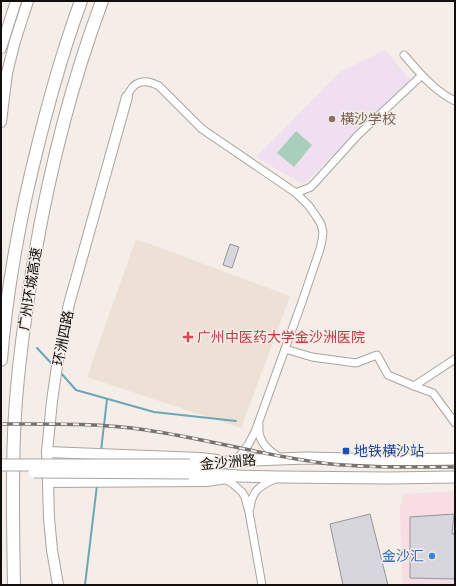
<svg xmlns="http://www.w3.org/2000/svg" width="456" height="586" viewBox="0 0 456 586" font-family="'Roboto Condensed','Noto Sans SC',sans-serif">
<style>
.commercial{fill:#f8dde2}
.built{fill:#ede0d5}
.education{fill:#f0dff0}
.green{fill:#a8cebc}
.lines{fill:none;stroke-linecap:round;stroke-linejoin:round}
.stream{stroke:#6ca5b8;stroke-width:2}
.building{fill:#d7d6dd;stroke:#95949b}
.street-casing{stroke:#aaa49f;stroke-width:9}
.secondary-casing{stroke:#aaa49f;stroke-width:12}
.primary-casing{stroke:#aaa49f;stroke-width:13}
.highway-casing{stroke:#aaa49f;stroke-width:14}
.street{stroke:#fff;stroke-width:7}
.secondary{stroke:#fff;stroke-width:10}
.primary{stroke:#fff;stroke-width:11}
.highway{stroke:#fff;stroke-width:12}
.rail-casing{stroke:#76726f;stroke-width:3.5}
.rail{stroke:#f4ede8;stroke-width:2;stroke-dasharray:6;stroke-linecap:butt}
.primary-bridge-casing{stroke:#aaa49f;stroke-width:13;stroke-linecap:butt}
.primary-bridge{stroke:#fff;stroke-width:11}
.education-dot{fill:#8d6e63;stroke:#f4ede8;stroke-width:1.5}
.health-dot{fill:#e0444e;stroke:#f4ede8;stroke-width:1.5}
.transit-dot{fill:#1a4fb4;stroke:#f4ede8;stroke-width:1.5}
.shop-dot{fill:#3f7fe0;stroke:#f4ede8;stroke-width:1.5}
.labels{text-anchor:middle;stroke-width:3;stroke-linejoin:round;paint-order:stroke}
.education-label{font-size:14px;fill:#785e54;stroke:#f4ede8;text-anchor:start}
.street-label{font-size:14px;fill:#110e0d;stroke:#f4ede8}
.health-label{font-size:14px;fill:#be3a42;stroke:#f4ede8;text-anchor:start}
.transit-label{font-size:14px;fill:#164399;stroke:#f4ede8;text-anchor:start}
.shop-label{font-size:14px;fill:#366cbe;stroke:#f4ede8;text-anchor:end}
</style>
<rect width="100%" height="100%" fill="#f4ede8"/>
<!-- commercial -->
<path class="commercial" d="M 455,491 L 455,585 L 404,585 L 402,577 L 400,509 L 403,494 Z"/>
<!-- built -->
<path class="built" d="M 136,239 L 290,296 L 241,428 L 87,377 Z"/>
<!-- education -->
<path class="education" d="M 385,50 L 411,81 L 303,184 L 256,157 L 340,72 Z"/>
<!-- green -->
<path class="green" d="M 296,131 L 312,145 L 294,167 L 277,153 Z"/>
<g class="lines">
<!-- stream -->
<g class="stream">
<path d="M 37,348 L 53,365"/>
<path d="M 60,372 L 76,390 L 154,412 L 236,421"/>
<path d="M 101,451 L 107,399"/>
<path d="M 85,585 L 97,485"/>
</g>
</g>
<!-- building -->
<g class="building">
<path d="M 230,244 L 239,247 L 232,268 L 223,265 Z"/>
<path d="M 370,514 L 388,585 L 343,585 L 330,524 Z"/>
<path d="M 454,514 L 452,534 L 455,534 L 455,579 L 410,578 L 410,517 Z"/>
</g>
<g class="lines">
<defs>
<g id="street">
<path d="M 404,55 C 419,72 434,91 455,101"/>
<path d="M 127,97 C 133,81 144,78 159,86 L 202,129 L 296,193 L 309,206 L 316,216 L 321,224 L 323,232 L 322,240 L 320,249 L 302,302 L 255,432 L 248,445 L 235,462"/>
<path d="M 296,193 L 311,187 L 358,135 L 421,76"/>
<path d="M 285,349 L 312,357 L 356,363 L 377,355 L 388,375 L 414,386 L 433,393 L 455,423"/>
<path d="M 414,386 L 455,359"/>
<path d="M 259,425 C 257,441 268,451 281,458"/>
<path d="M 223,478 L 233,484 L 242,492 L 245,497 L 249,512 L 262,585"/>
<path d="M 250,508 C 252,490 260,486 275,479"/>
</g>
<g id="secondary">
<path d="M 1,48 L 16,1"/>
<path d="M 1,122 L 7,73 L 15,41 L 28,1"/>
<path d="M 47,452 L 200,458 L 217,460"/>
<path d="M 48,482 L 207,481 L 227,478"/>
<path d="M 58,585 L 52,550 L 49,518 L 48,482 L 47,452 L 52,401 L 58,359 L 69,304 L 127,97"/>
</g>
<g id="primary">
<path d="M 190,465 L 254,460 L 306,458 L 394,460 L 455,459"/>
<path d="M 189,473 L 239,476 L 278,477 L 388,478 L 455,477"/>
</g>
<g id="highway">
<path d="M 1,360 C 5,306 14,253 25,200 C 40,133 57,66 81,1"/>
<path d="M 14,585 C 13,535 12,484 14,434 C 16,378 24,322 33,266 C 48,176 70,87 102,1"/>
</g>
</defs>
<!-- street casing -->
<use href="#street" class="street-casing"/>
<!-- secondary casing -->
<use href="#secondary" class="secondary-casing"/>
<!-- primary casing -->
<use href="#primary" class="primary-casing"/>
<!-- highway casing -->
<use href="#highway" class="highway-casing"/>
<!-- street -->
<use href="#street" class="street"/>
<!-- secondary -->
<use href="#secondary" class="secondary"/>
<!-- primary -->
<use href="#primary" class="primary"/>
<!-- highway -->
<use href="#highway" class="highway"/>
<defs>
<path id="rail" d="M 1,424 C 49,424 98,423 146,430 C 208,439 269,457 331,464 C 372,468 414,467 455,467"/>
</defs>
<!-- rail casing -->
<use href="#rail" class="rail-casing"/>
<!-- rail -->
<use href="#rail" class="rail"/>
<defs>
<g id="primary-bridge">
<path d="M 1,465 L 190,465"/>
<path d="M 34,472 L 189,473"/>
</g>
</defs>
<!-- primary-bridge casing -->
<use href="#primary-bridge" class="primary-bridge-casing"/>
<!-- primary-bridge -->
<use href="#primary-bridge" class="primary-bridge"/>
</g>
<!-- markers -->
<circle class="education-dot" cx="332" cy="119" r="4"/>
<path class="health-dot" d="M186 331h4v4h4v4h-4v4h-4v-4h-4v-4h4z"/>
<rect class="transit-dot" x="342" y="447" width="8" height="8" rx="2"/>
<circle class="shop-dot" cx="432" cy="556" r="4"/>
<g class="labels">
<!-- education labels -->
<g class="education-label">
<text x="340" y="124">横沙学校</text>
</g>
<!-- street labels -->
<g class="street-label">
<text transform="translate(30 289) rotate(-81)" y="5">广州环城高速</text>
<text transform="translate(63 338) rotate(-79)" y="5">环洲四路</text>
<text transform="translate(228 462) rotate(-5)" y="5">金沙洲路</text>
</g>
<!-- health labels -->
<g class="health-label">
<text x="197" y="342">广州中医药大学金沙洲医院</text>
</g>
<!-- transit labels -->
<g class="transit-label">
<text x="354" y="456">地铁横沙站</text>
</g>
<!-- shop labels -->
<g class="shop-label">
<text x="424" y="561">金沙汇</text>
</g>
</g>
<!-- border -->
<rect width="456" height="586" fill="none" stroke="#110e0d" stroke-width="4"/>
</svg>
